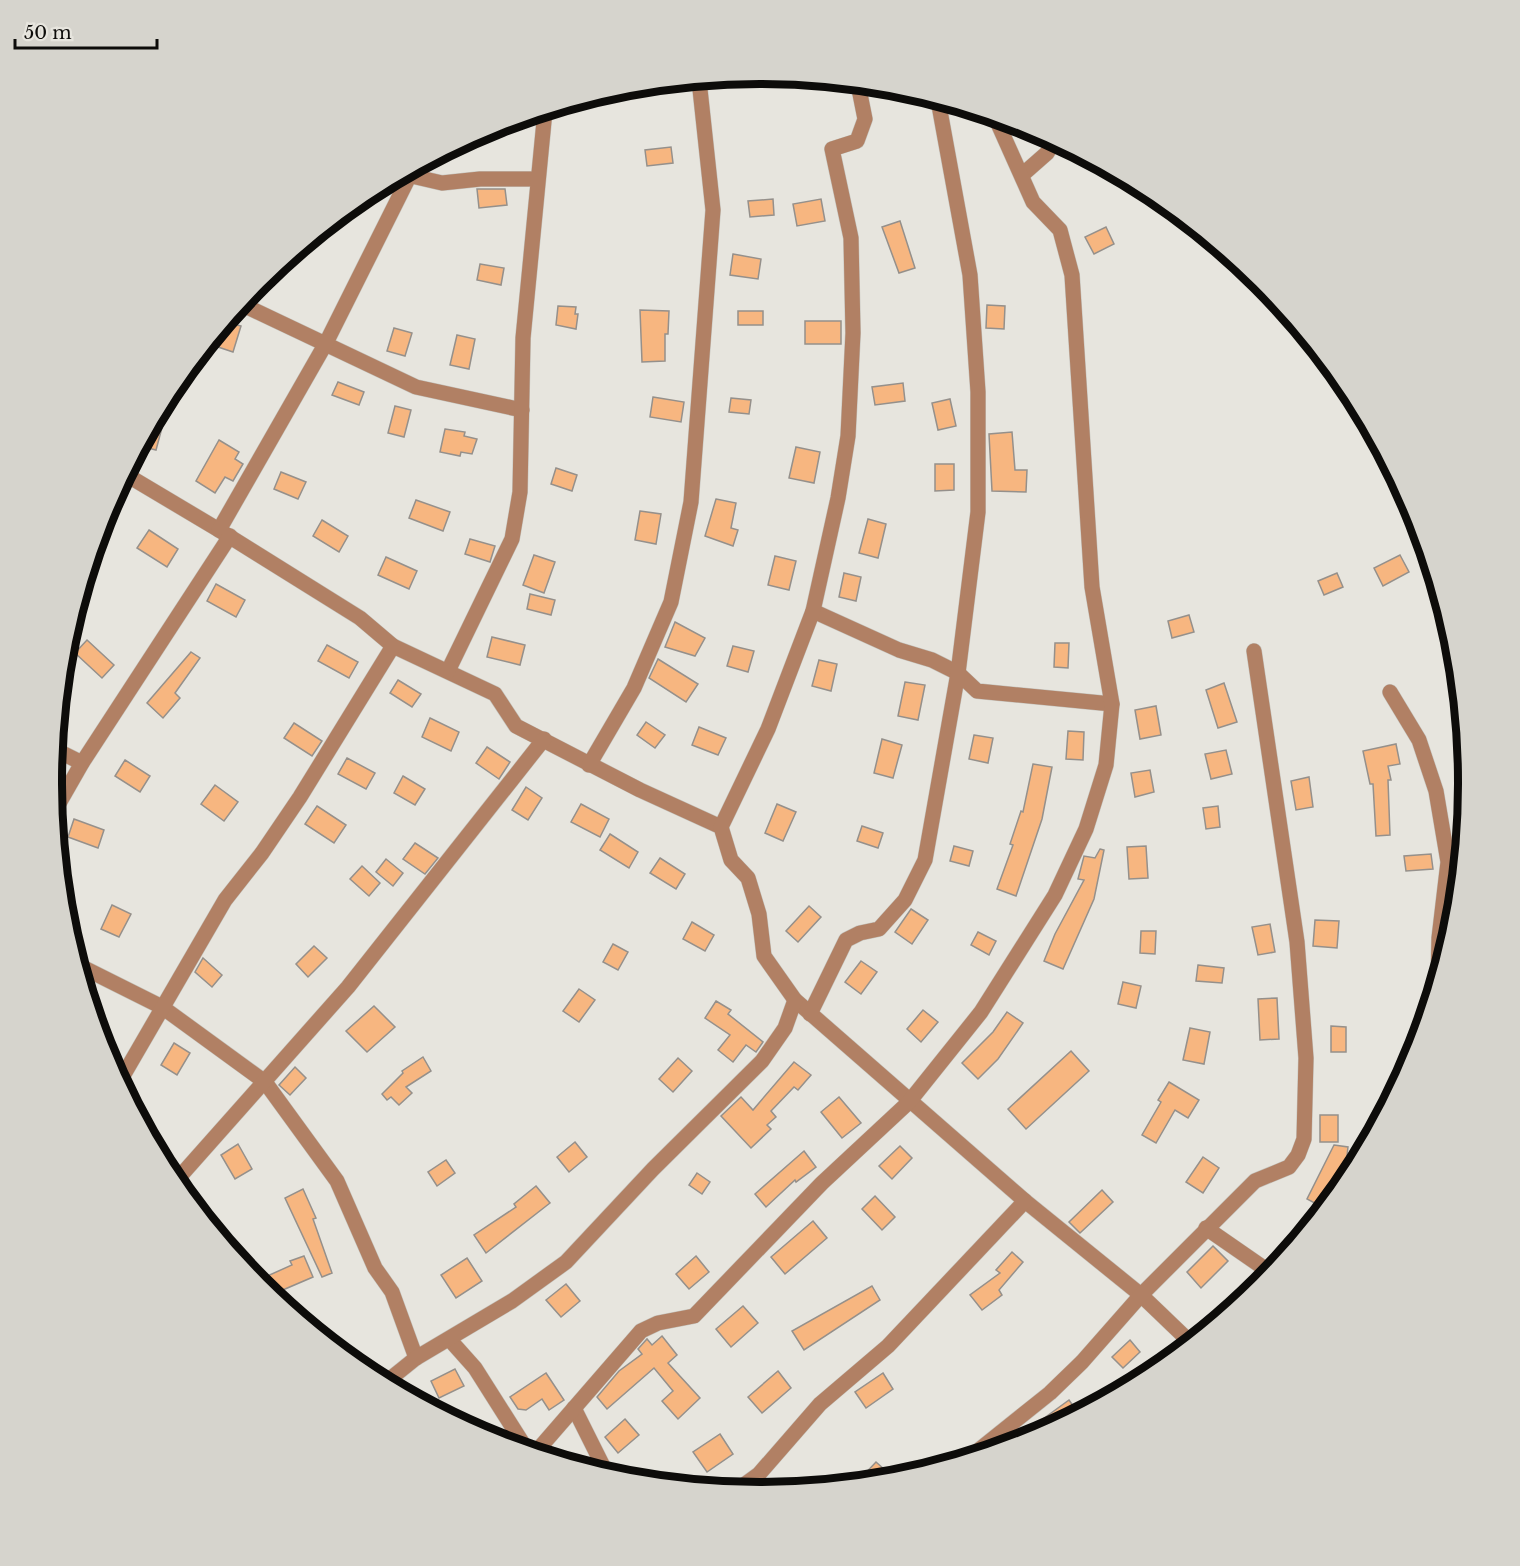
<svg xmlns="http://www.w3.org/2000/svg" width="1520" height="1566" viewBox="0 0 1520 1566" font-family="'Libre Baskerville',serif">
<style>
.building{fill:#f7b680;stroke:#95908b;stroke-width:1.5}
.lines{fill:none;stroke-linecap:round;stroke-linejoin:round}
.minor-casing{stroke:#c4c2bc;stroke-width:16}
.minor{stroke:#b18064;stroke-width:15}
.rim{fill:none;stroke:#0d0c0a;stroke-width:8}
</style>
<rect width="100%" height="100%" fill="#e7e5de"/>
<!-- building -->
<g class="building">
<path d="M 671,147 L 673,163 L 647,166 L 645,150 Z"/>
<path d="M 477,189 L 505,189 L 507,205 L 479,208 Z"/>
<path d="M 773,199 L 774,215 L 750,217 L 748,201 Z"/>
<path d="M 821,199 L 825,221 L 797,226 L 793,204 Z"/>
<path d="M 900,221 L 915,268 L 899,273 L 882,227 Z"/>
<path d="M 1106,227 L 1114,244 L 1094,254 L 1085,237 Z"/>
<path d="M 733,254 L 761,259 L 758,279 L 730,275 Z"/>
<path d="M 480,264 L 504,268 L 501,285 L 477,280 Z"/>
<path d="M 987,305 L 1005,306 L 1004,329 L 986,328 Z"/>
<path d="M 558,306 L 576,307 L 575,314 L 578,314 L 576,329 L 556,325 Z"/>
<path d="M 640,310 L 669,311 L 668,334 L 665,334 L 665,361 L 642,362 Z"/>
<rect x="738" y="311" width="25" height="14"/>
<rect x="805" y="321" width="36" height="23"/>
<path d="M 226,322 L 241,326 L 233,352 L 218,347 Z"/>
<path d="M 394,328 L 412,333 L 405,356 L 387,351 Z"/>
<path d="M 457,335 L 475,339 L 469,369 L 450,365 Z"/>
<path d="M 338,382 L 364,392 L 359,405 L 332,395 Z"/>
<path d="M 903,383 L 905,401 L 875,405 L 872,387 Z"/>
<path d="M 653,397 L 684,402 L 681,422 L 650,417 Z"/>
<path d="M 731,398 L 751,400 L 749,414 L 729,412 Z"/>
<path d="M 950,399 L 956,426 L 938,430 L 932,403 Z"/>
<path d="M 395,406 L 411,410 L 404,437 L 388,433 Z"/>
<path d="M 161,407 L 167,409 L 156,450 L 140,446 Z"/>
<path d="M 445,429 L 465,432 L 464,436 L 477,439 L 472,454 L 461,452 L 460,456 L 440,452 Z"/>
<path d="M 1012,432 L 1015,470 L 1027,470 L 1026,492 L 992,491 L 989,434 Z"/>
<path d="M 219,440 L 239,452 L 235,459 L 243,464 L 233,481 L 225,477 L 215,493 L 196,481 Z"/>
<path d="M 796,447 L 820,452 L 814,483 L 789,478 Z"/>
<path d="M 935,464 L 954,464 L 954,490 L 935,491 Z"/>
<path d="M 556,468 L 577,475 L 572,491 L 551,484 Z"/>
<path d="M 281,472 L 306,482 L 298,499 L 274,489 Z"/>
<path d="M 716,499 L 736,503 L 731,528 L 738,530 L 733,546 L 705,536 Z"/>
<path d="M 416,500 L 450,512 L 443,531 L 409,518 Z"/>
<path d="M 640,511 L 661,514 L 656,544 L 635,540 Z"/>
<path d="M 868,519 L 886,524 L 878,558 L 859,553 Z"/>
<path d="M 322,520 L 348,536 L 339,552 L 313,536 Z"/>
<path d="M 149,530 L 178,549 L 167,567 L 137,548 Z"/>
<path d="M 470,539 L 495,546 L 490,562 L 465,554 Z"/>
<path d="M 534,555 L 555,562 L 544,593 L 523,585 Z"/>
<path d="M 1400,555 L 1409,572 L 1383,586 L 1374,568 Z"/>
<path d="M 775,556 L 796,561 L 789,590 L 768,585 Z"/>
<path d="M 386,557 L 417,571 L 409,589 L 378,575 Z"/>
<path d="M 844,573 L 861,577 L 856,601 L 839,597 Z"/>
<path d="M 1337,573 L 1343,587 L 1324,595 L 1318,581 Z"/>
<path d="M 216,584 L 245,600 L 236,617 L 207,601 Z"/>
<path d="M 530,594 L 555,600 L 551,615 L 527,609 Z"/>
<path d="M 1189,615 L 1194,632 L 1172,638 L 1168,621 Z"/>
<path d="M 675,622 L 705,638 L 695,656 L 665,647 Z"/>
<path d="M 492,637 L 525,645 L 520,665 L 487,657 Z"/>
<path d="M 87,640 L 114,665 L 102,678 L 75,653 Z"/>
<path d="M 1055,643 L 1069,643 L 1068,668 L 1054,667 Z"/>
<path d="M 327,645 L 358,662 L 349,678 L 318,661 Z"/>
<path d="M 733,646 L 754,651 L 748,672 L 727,666 Z"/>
<path d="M 191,652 L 200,658 L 175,693 L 180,698 L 163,718 L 147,703 Z"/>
<path d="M 658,659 L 698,684 L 686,702 L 649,678 Z"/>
<path d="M 819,660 L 837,664 L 831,691 L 812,686 Z"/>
<path d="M 398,680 L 421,694 L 412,707 L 390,693 Z"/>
<path d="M 905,682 L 925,685 L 918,720 L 898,716 Z"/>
<path d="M 1224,683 L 1237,722 L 1218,728 L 1206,690 Z"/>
<path d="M 1156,706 L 1161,735 L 1140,739 L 1135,710 Z"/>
<path d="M 430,718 L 459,732 L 451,751 L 422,737 Z"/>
<path d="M 646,722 L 665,735 L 655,748 L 637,735 Z"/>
<path d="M 294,723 L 322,741 L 312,756 L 284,738 Z"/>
<path d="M 699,727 L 726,738 L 718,755 L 692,745 Z"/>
<path d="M 1068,731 L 1084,732 L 1083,760 L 1066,759 Z"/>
<path d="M 974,735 L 993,738 L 988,763 L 969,759 Z"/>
<path d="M 882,739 L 902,745 L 893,778 L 874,773 Z"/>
<path d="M 1396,744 L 1400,764 L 1388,766 L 1391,780 L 1388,780 L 1390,835 L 1376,836 L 1373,784 L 1370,784 L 1363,751 Z"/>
<path d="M 487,747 L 510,762 L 499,779 L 476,763 Z"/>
<path d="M 1226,750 L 1232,774 L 1211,779 L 1205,754 Z"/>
<path d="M 347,758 L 375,773 L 366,789 L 338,774 Z"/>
<path d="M 125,760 L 150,776 L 140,792 L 115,776 Z"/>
<path d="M 1033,764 L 1052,767 L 1042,819 L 1016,896 L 997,889 L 1013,845 L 1010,844 L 1021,811 L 1023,812 Z"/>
<path d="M 1150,770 L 1154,792 L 1135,797 L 1131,773 Z"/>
<path d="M 403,776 L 425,789 L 415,805 L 394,793 Z"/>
<path d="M 1309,777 L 1313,807 L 1296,810 L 1291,781 Z"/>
<path d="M 215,785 L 238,802 L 224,821 L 201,804 Z"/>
<path d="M 526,787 L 542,798 L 528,820 L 512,810 Z"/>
<path d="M 581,804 L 609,819 L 600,837 L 571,822 Z"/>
<path d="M 777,804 L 796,812 L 783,841 L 765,833 Z"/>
<path d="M 317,806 L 346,825 L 334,843 L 305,824 Z"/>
<path d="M 1218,806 L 1220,827 L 1206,829 L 1203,808 Z"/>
<path d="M 74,819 L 104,830 L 98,848 L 68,837 Z"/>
<path d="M 862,826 L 883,833 L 878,848 L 857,841 Z"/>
<path d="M 610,834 L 638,852 L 629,868 L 600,850 Z"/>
<path d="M 415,843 L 438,858 L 425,874 L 403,859 Z"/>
<path d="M 954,846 L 973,851 L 969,866 L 950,861 Z"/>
<path d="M 1146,846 L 1148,878 L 1129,879 L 1127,847 Z"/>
<path d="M 1100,849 L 1104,850 L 1094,899 L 1063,969 L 1044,961 L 1055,934 L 1084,880 L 1078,879 L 1084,856 L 1095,858 Z"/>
<path d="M 1431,854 L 1433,869 L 1406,871 L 1404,856 Z"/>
<path d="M 660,858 L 685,874 L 676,889 L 650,873 Z"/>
<path d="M 386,859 L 403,873 L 393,886 L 376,872 Z"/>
<path d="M 362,866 L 380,883 L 369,896 L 350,879 Z"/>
<path d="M 112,905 L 131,914 L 119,937 L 101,929 Z"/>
<path d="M 809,906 L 821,917 L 798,942 L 786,931 Z"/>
<path d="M 911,909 L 928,920 L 912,944 L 895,932 Z"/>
<path d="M 1315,920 L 1339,921 L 1337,948 L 1313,946 Z"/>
<path d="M 692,922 L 714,935 L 705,951 L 683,939 Z"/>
<path d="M 1270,924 L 1275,952 L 1258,955 L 1252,927 Z"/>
<path d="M 1141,931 L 1156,931 L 1155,954 L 1140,953 Z"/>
<path d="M 978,932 L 996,941 L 989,955 L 971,945 Z"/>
<path d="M 613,944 L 628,952 L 618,970 L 603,962 Z"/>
<path d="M 314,946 L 327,958 L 308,977 L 296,964 Z"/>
<path d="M 203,958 L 222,975 L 212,987 L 195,972 Z"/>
<path d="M 861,961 L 877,972 L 861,994 L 845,982 Z"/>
<path d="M 1198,965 L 1224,968 L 1222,983 L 1196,981 Z"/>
<path d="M 1123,982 L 1141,986 L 1136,1008 L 1118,1004 Z"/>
<path d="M 579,989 L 595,1000 L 579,1022 L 563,1011 Z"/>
<path d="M 1277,998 L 1279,1039 L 1260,1040 L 1258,999 Z"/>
<path d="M 716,1001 L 731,1010 L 728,1014 L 763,1042 L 756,1052 L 746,1045 L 733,1062 L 718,1050 L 730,1035 L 705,1018 Z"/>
<path d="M 374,1006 L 395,1027 L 367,1052 L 346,1031 Z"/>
<path d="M 923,1010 L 938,1022 L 921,1042 L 907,1029 Z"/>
<path d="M 1007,1012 L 1023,1023 L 998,1059 L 978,1079 L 962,1063 L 993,1032 Z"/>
<path d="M 1331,1026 L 1346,1027 L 1346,1052 L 1331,1052 Z"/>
<path d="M 1190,1028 L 1210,1032 L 1204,1064 L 1183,1060 Z"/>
<path d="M 174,1043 L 190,1053 L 177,1075 L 161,1065 Z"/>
<path d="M 1071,1051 L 1089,1071 L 1026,1129 L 1008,1109 Z"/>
<path d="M 423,1057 L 431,1071 L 406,1087 L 412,1093 L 399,1105 L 391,1097 L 387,1100 L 382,1094 L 403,1073 L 402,1071 Z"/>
<path d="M 678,1058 L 692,1071 L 673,1092 L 659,1079 Z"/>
<path d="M 794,1062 L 811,1075 L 798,1090 L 794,1087 L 771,1111 L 776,1117 L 767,1125 L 771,1129 L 751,1148 L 721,1116 L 741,1097 L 753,1110 Z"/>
<path d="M 295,1067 L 306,1078 L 290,1095 L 279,1085 Z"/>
<path d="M 1169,1082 L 1199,1100 L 1188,1118 L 1175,1110 L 1156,1143 L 1142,1135 L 1161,1102 L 1158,1100 Z"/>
<path d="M 839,1097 L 861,1123 L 842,1138 L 821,1112 Z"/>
<rect x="1320" y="1115" width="18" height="27"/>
<path d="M 575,1142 L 587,1157 L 569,1172 L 557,1157 Z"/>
<path d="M 238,1144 L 252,1169 L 235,1179 L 221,1155 Z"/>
<path d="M 1334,1145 L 1348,1147 L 1346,1164 L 1324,1208 L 1307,1199 Z"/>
<path d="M 900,1146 L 912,1158 L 892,1179 L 879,1166 Z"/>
<path d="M 804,1151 L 816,1167 L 796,1182 L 795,1180 L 766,1207 L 755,1194 Z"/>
<path d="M 1203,1157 L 1219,1168 L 1203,1193 L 1186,1182 Z"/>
<path d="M 446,1160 L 455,1173 L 437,1186 L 428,1172 Z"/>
<path d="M 697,1173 L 710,1182 L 702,1194 L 689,1185 Z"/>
<path d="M 536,1186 L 550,1203 L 486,1253 L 474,1235 L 516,1207 L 514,1204 Z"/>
<path d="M 303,1189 L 316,1218 L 313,1219 L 332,1273 L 322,1277 L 285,1198 Z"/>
<path d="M 1102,1190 L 1113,1202 L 1080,1233 L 1069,1222 Z"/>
<path d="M 875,1196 L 895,1217 L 882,1230 L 862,1209 Z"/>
<path d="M 813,1221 L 827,1238 L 785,1274 L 771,1257 Z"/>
<path d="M 1213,1246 L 1228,1261 L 1201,1288 L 1187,1272 Z"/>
<path d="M 1012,1252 L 1023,1262 L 999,1290 L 1002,1295 L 982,1310 L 970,1295 L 1000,1273 L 996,1270 Z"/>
<path d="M 304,1256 L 313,1277 L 271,1295 L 256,1281 L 292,1265 L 290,1261 Z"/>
<path d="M 696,1256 L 709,1272 L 689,1289 L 676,1274 Z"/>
<path d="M 467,1258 L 482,1281 L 456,1298 L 441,1275 Z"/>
<path d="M 566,1284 L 580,1301 L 561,1317 L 546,1300 Z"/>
<path d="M 872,1286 L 880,1300 L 804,1350 L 792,1331 Z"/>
<path d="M 743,1306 L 758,1323 L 731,1347 L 716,1329 Z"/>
<path d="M 662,1336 L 677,1355 L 668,1363 L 700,1398 L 678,1419 L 662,1401 L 673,1391 L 654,1368 L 607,1409 L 597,1397 L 619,1371 L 642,1354 L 638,1349 L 647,1339 L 652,1345 Z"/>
<path d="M 1130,1340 L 1140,1352 L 1123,1368 L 1112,1357 Z"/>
<path d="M 455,1369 L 464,1386 L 439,1398 L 431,1381 Z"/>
<path d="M 778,1371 L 791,1388 L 762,1413 L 748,1397 Z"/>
<path d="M 546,1373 L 564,1400 L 549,1410 L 542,1399 L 526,1410 L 518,1409 L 510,1397 Z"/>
<path d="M 883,1373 L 893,1389 L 866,1408 L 855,1392 Z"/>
<path d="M 1069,1400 L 1078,1413 L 1037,1435 L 1032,1427 Z"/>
<path d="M 625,1419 L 639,1435 L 618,1453 L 605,1437 Z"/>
<path d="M 720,1434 L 733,1454 L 707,1472 L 693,1452 Z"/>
<path d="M 876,1462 L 895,1479 L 857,1482 Z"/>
</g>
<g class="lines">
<defs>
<g id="minor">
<path d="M 403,174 L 442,183 L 480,179 L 537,179"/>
<path d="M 1022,175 L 1047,153 L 1055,140"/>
<path d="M 241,304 L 416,387 L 522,410"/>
<path d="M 125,474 L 219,530 L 360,618 L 393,646 L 495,694 L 516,726 L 640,790 L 721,827 L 731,860 L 748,878 L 759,914 L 764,956 L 795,1000 L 1025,1201 L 1141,1295 L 1190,1342"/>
<path d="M 219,530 L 326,343 L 410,175"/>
<path d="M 813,611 L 899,650 L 932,660 L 958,673 L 977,691 L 1112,704"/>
<path d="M 448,671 L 512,539 L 520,492 L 523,338 L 545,111"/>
<path d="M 1390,692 L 1419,740 L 1436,791 L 1448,862 L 1439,938 L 1438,978"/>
<path d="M 54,749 L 82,763"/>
<path d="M 589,765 L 634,688 L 671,602 L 691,502 L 713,210 L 699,80"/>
<path d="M 54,812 L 82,763 L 230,536"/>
<path d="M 721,827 L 768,729 L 813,611 L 838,498 L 848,436 L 853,333 L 851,238 L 832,149 L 857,141 L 865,119 L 858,84"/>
<path d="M 78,965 L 162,1007 L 265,1082 L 337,1181 L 375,1268 L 392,1292 L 416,1358"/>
<path d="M 810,1014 L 846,940 L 860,933 L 879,929 L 905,900 L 925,860 L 958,673 L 978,512 L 978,392 L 970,275 L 938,100"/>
<path d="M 120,1081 L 225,900 L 262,853 L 300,797 L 393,646"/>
<path d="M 175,1182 L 348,987 L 544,739"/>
<path d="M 1206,1228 L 1271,1273"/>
<path d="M 450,1340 L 475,1368 L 527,1450"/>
<path d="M 385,1383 L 416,1358 L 512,1301 L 566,1262 L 653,1169 L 762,1061 L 785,1028 L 795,1000"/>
<path d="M 574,1408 L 607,1474"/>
<path d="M 536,1452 L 641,1331 L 658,1323 L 694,1316 L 822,1183 L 909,1102 L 981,1012 L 1055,895 L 1086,829 L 1106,765 L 1112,704 L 1092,587 L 1072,275 L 1060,230 L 1033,202 L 995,117"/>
<path d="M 970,1457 L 1050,1393 L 1082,1362 L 1141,1295 L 1255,1181 L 1289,1167 L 1298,1155 L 1304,1139 L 1306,1058 L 1297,942 L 1254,651"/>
<path d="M 737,1490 L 759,1474 L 820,1404 L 888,1346 L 1025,1201"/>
</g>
</defs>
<!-- minor casing -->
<use href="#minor" class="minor-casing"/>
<!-- minor -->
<use href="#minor" class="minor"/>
</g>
<!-- crop -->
<path d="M0 0H1520V1566H0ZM760 84H760A698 698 0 0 1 1458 782V784A698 698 0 0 1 760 1482H760A698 698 0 0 1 62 784V782A698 698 0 0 1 760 84Z" fill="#d6d4cd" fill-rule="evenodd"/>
<path class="rim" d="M760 84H760A698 698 0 0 1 1458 782V784A698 698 0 0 1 760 1482H760A698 698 0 0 1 62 784V782A698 698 0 0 1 760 84Z"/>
<!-- scale -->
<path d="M15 39v9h142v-9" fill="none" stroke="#0d0c0a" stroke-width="3"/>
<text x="24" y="39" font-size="18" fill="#0d0c0a" stroke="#e7e5de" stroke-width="4.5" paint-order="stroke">50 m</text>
</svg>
